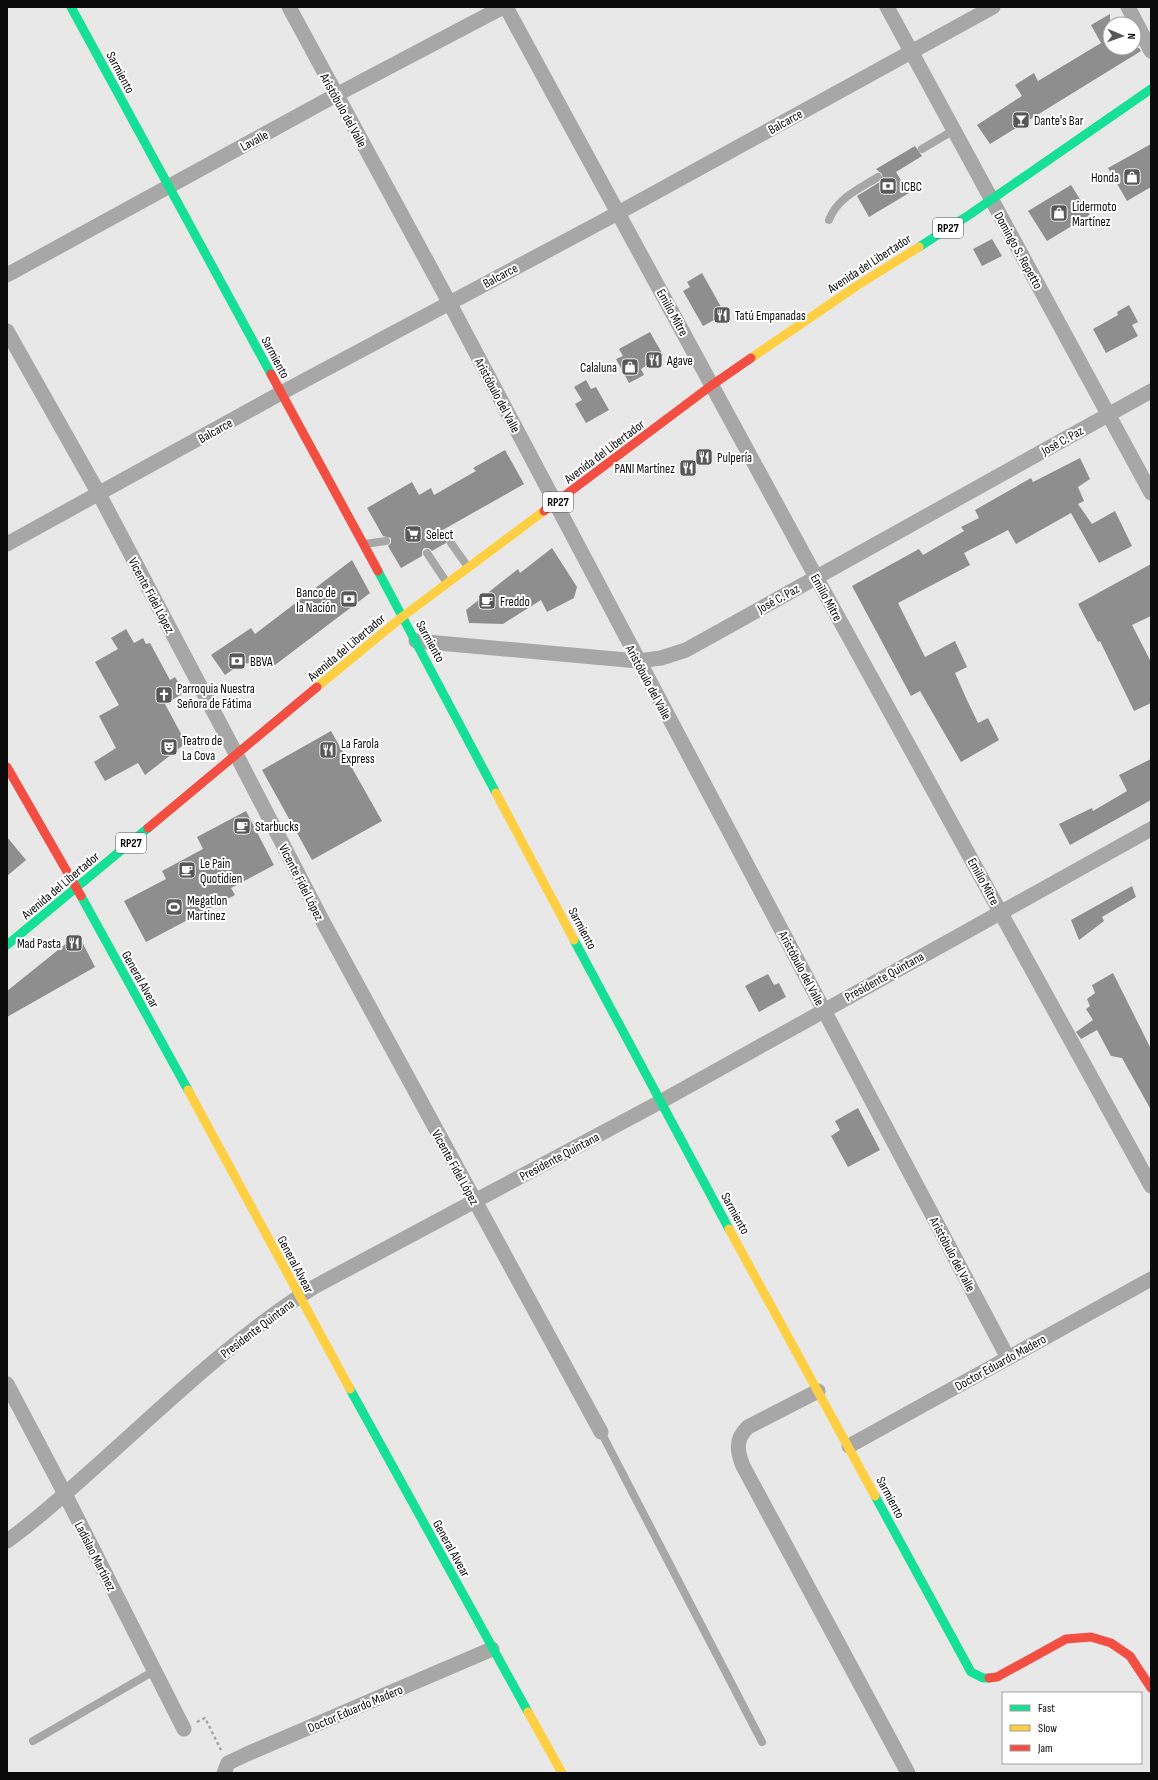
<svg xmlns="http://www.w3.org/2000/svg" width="1158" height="1780" viewBox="0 0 1158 1780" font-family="'Sofia Sans Condensed',sans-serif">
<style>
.building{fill:#8e8e8e}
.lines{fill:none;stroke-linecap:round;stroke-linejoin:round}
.path{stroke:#a7a6a6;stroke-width:2.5;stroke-dasharray:3 3;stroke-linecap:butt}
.lane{stroke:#a7a7a7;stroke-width:8}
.street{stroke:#a7a7a7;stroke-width:15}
.fast{stroke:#16e098;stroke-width:9}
.slow{stroke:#ffcf43;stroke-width:9}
.jam{stroke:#f24e42;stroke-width:9}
.labels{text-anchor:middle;stroke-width:4;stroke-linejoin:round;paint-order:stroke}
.shield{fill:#fff;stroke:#545455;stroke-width:1}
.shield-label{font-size:12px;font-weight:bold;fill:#0b0b0c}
.street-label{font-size:13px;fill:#0b0b0c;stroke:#fff}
.poi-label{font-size:13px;fill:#0b0b0c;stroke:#fff;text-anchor:start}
</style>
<rect width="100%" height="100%" fill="#e8e8e8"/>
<!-- building -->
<g class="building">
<path d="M 1110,14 L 1110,48 L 1139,48 L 1141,51 L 990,144 L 977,125 L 1022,96 L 1015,85 L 1034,73 L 1038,81 L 1101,43 L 1091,25 Z"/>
<path d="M 1151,144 L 1151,187 L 1127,201 L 1108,168 Z"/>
<path d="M 915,146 L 922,156 L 896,172 L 909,193 L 869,217 L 857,196 L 883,180 L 882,174 L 876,169 Z"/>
<path d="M 1071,185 L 1090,215 L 1047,241 L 1028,211 Z"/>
<path d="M 992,239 L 1002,256 L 982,266 L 973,249 Z"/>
<path d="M 702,273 L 725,314 L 703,326 L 683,291 L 690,287 L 687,282 Z"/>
<path d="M 1129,305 L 1138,322 L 1132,325 L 1138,336 L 1106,353 L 1093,329 L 1118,315 L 1117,312 Z"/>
<path d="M 650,332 L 663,355 L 641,369 L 644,375 L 629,383 L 616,359 L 623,356 L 619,349 Z"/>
<path d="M 586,380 L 591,389 L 596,387 L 609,410 L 586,423 L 575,404 L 582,400 L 574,387 Z"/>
<path d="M 505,450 L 524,484 L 441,531 L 447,540 L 446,543 L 432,551 L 429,548 L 424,548 L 422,551 L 422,556 L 401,568 L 388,546 L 391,543 L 391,538 L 383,536 L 367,508 L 412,482 L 419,495 L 431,488 L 434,495 L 476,471 L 473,468 Z"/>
<path d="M 1080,458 L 1090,479 L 1078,487 L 1084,501 L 1078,504 L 1092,524 L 1115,511 L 1132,546 L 1099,563 L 1071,513 L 1016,544 L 1008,530 L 964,553 L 970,565 L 898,603 L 925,657 L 955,641 L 967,667 L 955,673 L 966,698 L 978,723 L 988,718 L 999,740 L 961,762 L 920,691 L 911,696 L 852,586 L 919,549 L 923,555 L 964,531 L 961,527 L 979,518 L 975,510 L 1031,478 L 1033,482 Z"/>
<path d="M 552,548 L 577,587 L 574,598 L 547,612 L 541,600 L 503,624 L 469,623 L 466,610 L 518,569 L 520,573 Z"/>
<path d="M 352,560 L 370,593 L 275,665 L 242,663 L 225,675 L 211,655 L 251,628 L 255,634 Z"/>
<path d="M 1151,564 L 1151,616 L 1132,625 L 1151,662 L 1151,703 L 1134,711 L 1100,641 L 1098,642 L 1078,604 Z"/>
<path d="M 126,629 L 134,643 L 143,638 L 146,644 L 150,643 L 170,680 L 175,677 L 184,693 L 165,704 L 186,743 L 145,775 L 138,763 L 105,781 L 94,762 L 116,748 L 99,716 L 119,705 L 95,662 L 118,649 L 111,638 Z"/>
<path d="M 331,731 L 382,821 L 312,860 L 262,770 Z"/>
<path d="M 1151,759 L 1151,800 L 1070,845 L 1059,824 L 1092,808 L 1093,811 L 1127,791 L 1119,775 Z"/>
<path d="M 246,811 L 274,865 L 231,888 L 235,895 L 146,942 L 124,901 L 166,879 L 162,871 L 203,849 L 197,837 Z"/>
<path d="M 7,837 L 26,860 L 7,876 Z"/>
<path d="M 1132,886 L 1136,897 L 1102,917 L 1104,921 L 1079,940 L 1071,920 Z"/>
<path d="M 78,934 L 95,967 L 7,1017 L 7,991 Z"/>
<path d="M 1113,973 L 1151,1049 L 1151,1110 L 1122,1058 L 1111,1056 L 1097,1030 L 1081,1039 L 1076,1032 L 1093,1020 L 1086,1009 L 1090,1006 L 1087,999 L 1095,993 L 1092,985 Z"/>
<path d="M 768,974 L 774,985 L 779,983 L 786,997 L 759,1012 L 745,986 Z"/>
<path d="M 858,1108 L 880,1150 L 848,1167 L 831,1136 L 840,1130 L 835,1121 Z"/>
</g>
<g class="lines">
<!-- path -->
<path class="path" d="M 197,1722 L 205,1718 L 221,1750"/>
<!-- lane -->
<g class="lane">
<path d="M 922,149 L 954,130"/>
<path d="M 829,220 C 837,198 859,189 878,177"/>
<path d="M 451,543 L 468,567"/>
<path d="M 365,544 L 386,541"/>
<path d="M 427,553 L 447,583"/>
<path d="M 601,1432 L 762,1742"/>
<path d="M 33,1741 L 154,1671"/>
</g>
<!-- street -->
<g class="street">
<path d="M 289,7 L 449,302 L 1008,1358"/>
<path d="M 506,7 L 816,577 L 1151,1186"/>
<path d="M 887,7 L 1151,493"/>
<path d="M 1128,7 L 1151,51"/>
<path d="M 7,275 L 336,95 L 503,7"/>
<path d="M 7,331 L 99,494 L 236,754 L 322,920 L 601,1432"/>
<path d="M 7,544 L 281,393 L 618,213 L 993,7"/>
<path d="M 416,641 L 638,661 L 661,658 L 686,650 L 1151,391"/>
<path d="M 7,1384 L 65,1494 L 184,1729"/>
<path d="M 818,1391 L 748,1427 C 735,1439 737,1451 743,1466 L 908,1773"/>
<path d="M 849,1446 L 1151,1279"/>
<path d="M 7,1541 C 37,1520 65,1494 93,1469 C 164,1406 233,1338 314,1287 L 660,1102 L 1151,829"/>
<path d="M 224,1773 L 228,1763 L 247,1754 L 492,1649"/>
</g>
<!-- fast -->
<g class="fast">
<path d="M 71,7 L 271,374"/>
<path d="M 919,247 L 969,215 L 1151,89"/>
<path d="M 378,571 L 496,793"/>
<path d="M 81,896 L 188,1090"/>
<path d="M 574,940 L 729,1229"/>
<path d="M 7,945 L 148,828"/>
<path d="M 350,1389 L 528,1712"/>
<path d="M 875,1496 L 971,1672 L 983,1678 L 989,1678"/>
</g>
<!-- slow -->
<g class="slow">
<path d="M 751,358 L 858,285 L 919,247"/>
<path d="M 317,687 L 402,617 L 544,511"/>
<path d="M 496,793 L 574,940"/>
<path d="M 188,1090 L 350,1389"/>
<path d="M 729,1229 L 875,1496"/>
<path d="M 528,1712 L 562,1773"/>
</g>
<!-- jam -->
<g class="jam">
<path d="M 271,374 L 378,571"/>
<path d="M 544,511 L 712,385 L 751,358"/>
<path d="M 7,767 L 81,896"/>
<path d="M 148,828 L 317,687"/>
<path d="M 989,1678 L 997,1677 L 1066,1639 L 1091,1637 L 1111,1643 L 1130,1656 L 1151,1688"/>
</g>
</g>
<!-- icons -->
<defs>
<symbol id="bar-square" viewBox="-11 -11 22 22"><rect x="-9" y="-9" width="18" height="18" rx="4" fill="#585859" stroke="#fff"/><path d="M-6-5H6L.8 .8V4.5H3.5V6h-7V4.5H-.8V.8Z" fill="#fff"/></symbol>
<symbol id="shop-square" viewBox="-11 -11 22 22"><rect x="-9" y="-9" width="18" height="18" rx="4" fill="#585859" stroke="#fff"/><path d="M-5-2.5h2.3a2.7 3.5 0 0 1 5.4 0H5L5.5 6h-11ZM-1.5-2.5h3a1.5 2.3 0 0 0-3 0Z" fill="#fff"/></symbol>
<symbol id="bank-square" viewBox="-11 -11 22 22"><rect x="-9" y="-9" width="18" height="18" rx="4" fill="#585859" stroke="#fff"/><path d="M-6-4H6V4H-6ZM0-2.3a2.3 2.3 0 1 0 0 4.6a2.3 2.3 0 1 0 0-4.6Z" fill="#fff"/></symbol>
<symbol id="restaurant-square" viewBox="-11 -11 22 22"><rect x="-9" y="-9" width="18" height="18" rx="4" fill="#585859" stroke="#fff"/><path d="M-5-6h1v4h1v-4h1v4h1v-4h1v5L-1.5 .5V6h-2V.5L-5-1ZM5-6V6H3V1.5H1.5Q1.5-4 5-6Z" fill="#fff"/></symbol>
<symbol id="supermarket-square" viewBox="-11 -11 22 22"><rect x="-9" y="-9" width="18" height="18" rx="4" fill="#585859" stroke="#fff"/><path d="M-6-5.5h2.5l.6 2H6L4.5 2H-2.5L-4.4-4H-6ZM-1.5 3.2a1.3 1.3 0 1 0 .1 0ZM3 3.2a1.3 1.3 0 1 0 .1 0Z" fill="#fff"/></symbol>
<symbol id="cafe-square" viewBox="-11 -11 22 22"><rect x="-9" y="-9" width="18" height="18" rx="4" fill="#585859" stroke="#fff"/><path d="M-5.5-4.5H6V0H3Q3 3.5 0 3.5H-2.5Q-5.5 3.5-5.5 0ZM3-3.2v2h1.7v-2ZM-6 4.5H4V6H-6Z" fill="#fff"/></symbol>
<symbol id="church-square" viewBox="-11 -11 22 22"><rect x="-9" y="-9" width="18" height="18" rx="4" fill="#585859" stroke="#fff"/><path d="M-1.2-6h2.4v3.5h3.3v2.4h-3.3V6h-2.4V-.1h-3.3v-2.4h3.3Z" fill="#fff"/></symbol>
<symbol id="theatre-square" viewBox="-11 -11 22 22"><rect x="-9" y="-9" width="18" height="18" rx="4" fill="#585859" stroke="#fff"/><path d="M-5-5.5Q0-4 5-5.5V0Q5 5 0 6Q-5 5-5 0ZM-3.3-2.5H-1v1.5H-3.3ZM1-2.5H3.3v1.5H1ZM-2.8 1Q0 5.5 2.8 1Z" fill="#fff"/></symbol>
<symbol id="stadium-square" viewBox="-11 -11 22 22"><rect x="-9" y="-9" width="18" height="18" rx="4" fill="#585859" stroke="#fff"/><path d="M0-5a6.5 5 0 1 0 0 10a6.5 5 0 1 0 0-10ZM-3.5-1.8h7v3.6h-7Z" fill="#fff"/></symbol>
</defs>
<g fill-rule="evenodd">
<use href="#bar-square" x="1011" y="110" width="20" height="20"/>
<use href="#shop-square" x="1122" y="167" width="20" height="20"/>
<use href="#bank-square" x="878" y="176" width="20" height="20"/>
<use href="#shop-square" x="1049" y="203" width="20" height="20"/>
<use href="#restaurant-square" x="712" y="305" width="20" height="20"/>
<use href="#restaurant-square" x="644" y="350" width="20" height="20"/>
<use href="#shop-square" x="620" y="357" width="20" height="20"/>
<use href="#restaurant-square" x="694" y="447" width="20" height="20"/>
<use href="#restaurant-square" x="678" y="458" width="20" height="20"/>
<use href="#supermarket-square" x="403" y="524" width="20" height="20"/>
<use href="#bank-square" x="339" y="589" width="20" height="20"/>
<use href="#cafe-square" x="477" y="591" width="20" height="20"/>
<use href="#bank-square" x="227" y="651" width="20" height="20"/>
<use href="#church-square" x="154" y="685" width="20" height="20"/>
<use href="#theatre-square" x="159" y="737" width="20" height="20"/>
<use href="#restaurant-square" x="318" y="740" width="20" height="20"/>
<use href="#cafe-square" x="232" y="816" width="20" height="20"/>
<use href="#cafe-square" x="177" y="860" width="20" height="20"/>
<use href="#stadium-square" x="164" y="897" width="20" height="20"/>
<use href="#restaurant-square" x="64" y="933" width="20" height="20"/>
</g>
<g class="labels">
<!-- shield labels -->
<g class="shield">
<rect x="933" y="218" width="30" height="20" rx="3"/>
<rect x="543" y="492" width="30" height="20" rx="3"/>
<rect x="116" y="833" width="30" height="20" rx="3"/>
</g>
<g class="shield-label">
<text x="948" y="232">RP27</text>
<text x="558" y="506">RP27</text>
<text x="131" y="847">RP27</text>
</g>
<!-- street labels -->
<g class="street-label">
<text transform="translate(121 72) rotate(62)" y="5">Sarmiento</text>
<text transform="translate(344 110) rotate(61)" y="5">Aristóbulo del Valle</text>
<text transform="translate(785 121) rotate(-29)" y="5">Balcarce</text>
<text transform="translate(254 140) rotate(-28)" y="5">Lavalle</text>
<text transform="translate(1019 250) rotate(61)" y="5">Domingo S. Repetto</text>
<text transform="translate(869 263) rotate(-33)" y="5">Avenida del Libertador</text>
<text transform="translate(500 275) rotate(-28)" y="5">Balcarce</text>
<text transform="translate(673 312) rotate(61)" y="5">Emilio Mitre</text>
<text transform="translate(276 357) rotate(62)" y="5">Sarmiento</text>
<text transform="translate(498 395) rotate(62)" y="5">Aristóbulo del Valle</text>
<text transform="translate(215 430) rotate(-29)" y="5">Balcarce</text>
<text transform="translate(1062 440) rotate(-29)" y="5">José C. Paz</text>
<text transform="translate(604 451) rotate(-37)" y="5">Avenida del Libertador</text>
<text transform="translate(152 595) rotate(62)" y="5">Vicente Fidel López</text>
<text transform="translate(827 597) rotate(61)" y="5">Emilio Mitre</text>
<text transform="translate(778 598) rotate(-29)" y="5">José C. Paz</text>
<text transform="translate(431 641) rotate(61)" y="5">Sarmiento</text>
<text transform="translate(346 647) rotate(-40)" y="5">Avenida del Libertador</text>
<text transform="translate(649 682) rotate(62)" y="5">Aristóbulo del Valle</text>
<text transform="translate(984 881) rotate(61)" y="5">Emilio Mitre</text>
<text transform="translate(302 882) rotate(63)" y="5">Vicente Fidel López</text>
<text transform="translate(60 885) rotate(-40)" y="5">Avenida del Libertador</text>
<text transform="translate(583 928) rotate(62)" y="5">Sarmiento</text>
<text transform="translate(802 968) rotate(62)" y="5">Aristóbulo del Valle</text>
<text transform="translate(884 976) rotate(-29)" y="5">Presidente Quintana</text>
<text transform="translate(141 979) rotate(61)" y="5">General Alvear</text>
<text transform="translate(559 1156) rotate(-28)" y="5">Presidente Quintana</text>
<text transform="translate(456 1167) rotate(61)" y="5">Vicente Fidel López</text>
<text transform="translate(736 1213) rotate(61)" y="5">Sarmiento</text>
<text transform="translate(953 1254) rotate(62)" y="5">Aristóbulo del Valle</text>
<text transform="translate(296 1264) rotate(62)" y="5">General Alvear</text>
<text transform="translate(257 1328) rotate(-37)" y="5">Presidente Quintana</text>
<text transform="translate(1000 1362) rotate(-29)" y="5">Doctor Eduardo Madero</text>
<text transform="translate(891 1497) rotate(62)" y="5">Sarmiento</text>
<text transform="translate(452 1548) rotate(61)" y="5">General Alvear</text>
<text transform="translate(96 1556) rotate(63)" y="5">Ladislao Martínez</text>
<text transform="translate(355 1708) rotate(-23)" y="5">Doctor Eduardo Madero</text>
</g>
<!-- poi labels -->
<g class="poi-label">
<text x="1034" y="125">Dante's Bar</text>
<text x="1119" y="182" text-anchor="end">Honda</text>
<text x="901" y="191">ICBC</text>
<text x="1072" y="211">Lidermoto<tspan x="1072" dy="15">Martínez</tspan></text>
<text x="735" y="320">Tatú Empanadas</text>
<text x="667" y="365">Agave</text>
<text x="617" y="372" text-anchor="end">Calaluna</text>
<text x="717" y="462">Pulpería</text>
<text x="675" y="473" text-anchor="end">PANI Martínez</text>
<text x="426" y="539">Select</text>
<text x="336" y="597" text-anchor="end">Banco de<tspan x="336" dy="15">la Nación</tspan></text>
<text x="500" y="606">Freddo</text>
<text x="250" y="666">BBVA</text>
<text x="177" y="693">Parroquia Nuestra<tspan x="177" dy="15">Señora de Fátima</tspan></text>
<text x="182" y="745">Teatro de<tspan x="182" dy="15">La Cova</tspan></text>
<text x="341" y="748">La Farola<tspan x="341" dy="15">Express</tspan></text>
<text x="255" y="831">Starbucks</text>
<text x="200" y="868">Le Pain<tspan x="200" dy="15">Quotidien</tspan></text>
<text x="187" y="905">Megatlon<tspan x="187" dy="15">Martinez</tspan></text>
<text x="61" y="948" text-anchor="end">Mad Pasta</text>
</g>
</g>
<!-- border -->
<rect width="1158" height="1780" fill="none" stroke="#0b0b0c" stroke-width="16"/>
<!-- legend -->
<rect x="1002" y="1692" width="140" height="72" fill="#ffffff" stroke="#9d9d9e"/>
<rect x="1010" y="1705" width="20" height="6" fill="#16e098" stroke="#9d9d9e"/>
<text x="1038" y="1712" font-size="12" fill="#0b0b0c">Fast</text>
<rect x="1010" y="1725" width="20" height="6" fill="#ffcf43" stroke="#9d9d9e"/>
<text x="1038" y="1732" font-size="12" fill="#0b0b0c">Slow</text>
<rect x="1010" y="1745" width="20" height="6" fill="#f24e42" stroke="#9d9d9e"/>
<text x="1038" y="1752" font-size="12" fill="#0b0b0c">Jam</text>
<!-- north arrow -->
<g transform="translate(1122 36) rotate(92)"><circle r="19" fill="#ffffff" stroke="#9d9d9e"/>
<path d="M0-3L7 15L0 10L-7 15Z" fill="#585859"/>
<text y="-6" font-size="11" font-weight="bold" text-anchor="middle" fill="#0b0b0c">N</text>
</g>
</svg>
